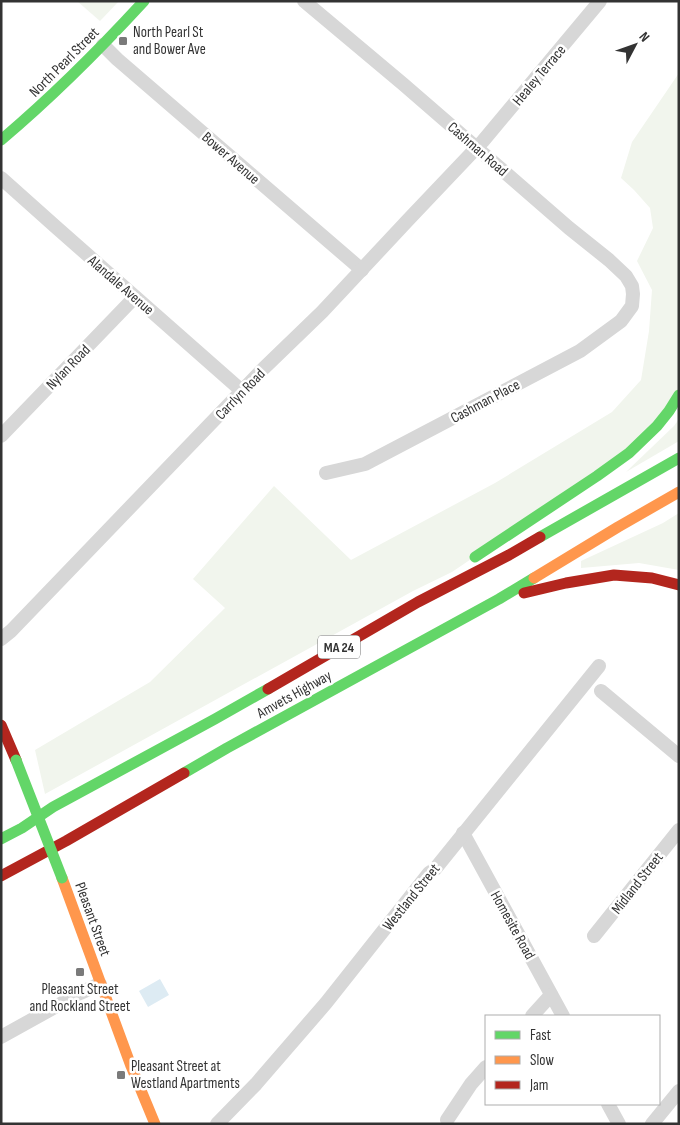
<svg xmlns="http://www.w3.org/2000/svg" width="680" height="1125" viewBox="0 0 680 1125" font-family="'Sofia Sans Condensed',sans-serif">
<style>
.green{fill:#f1f5ed}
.water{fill:#ddebf3}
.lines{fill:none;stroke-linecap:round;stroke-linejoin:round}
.street{stroke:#d7d7d7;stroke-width:14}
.fast{stroke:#63d668;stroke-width:11}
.slow{stroke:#ff974d;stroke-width:11}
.jam{stroke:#b3261e;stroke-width:11}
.fast-bridge{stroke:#63d668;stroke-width:11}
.poi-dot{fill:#7a7a7a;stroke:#fff;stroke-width:2}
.labels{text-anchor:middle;stroke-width:5;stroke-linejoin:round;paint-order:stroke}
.shield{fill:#fff;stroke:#707070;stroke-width:1}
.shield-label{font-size:14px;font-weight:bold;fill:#333}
.poi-label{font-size:15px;fill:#333;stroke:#fff;text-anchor:start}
.street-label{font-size:15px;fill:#333;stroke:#fff}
</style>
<rect width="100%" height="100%" fill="#fff"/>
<!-- green -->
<g class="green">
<path d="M 77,1 L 119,1 L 100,21 Z"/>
<path d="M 679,73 L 679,395 L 634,449 L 452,572 L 413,591 L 45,794 L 35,750 L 150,682 L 225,608 L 193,579 L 274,486 L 351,560 L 495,483 L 612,412 L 641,380 L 649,331 L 652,290 L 637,261 L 653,228 L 650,208 L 634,190 L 621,178 L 632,142 Z"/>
<path d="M 679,419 L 679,441 L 626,472 L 674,426 Z"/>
<path d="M 679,513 L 679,570 L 639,563 L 581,568 L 581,561 L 663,523 Z"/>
</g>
<!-- water -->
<path class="water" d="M 160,979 L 169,995 L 148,1007 L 139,991 Z"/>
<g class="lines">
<!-- street -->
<g class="street">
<path d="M 304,1 L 403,84 L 569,228 L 609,260 L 626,276 L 632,286 L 633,294 L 632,306 L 621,321 L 580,351 L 365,464 L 326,473"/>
<path d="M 103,45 L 117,59 L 362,270"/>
<path d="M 1,178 L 57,228 L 242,391"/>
<path d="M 1,436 L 135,297"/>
<path d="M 1,639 L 11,631 L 264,368 L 322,312 L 408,220 L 483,141 L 600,1"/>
<path d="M 601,691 L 679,756"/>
<path d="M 463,833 L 563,1016"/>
<path d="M 594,936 L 679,830"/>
<path d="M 532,1016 L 551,995"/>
<path d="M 1,1037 L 80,993 L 100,984"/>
<path d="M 608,1104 L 619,1124"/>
<path d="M 447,1120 L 471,1084 L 486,1067"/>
<path d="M 217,1124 L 256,1084 L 326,1003 L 429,873 L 435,869 L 599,666"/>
<path d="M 652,1124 L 679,1091"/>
</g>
<!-- fast -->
<g class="fast">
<path d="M 1,140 C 52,97 99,50 144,1"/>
<path d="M 540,537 L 679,458"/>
<path d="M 475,557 L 597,476 L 629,453 L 657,426 L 669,411 L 679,395"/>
<path d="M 184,773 L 227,748 L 499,599 L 534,578"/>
<path d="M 1,839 L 22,828 L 53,807 L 215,719 L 268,689"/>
</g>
<!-- slow -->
<g class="slow">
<path d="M 534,578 L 618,527 L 679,492"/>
<path d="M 62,878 L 131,1066 L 155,1124"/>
</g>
<!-- jam -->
<g class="jam">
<path d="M 524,593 L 566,583 L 614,575 L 652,578 L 679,585"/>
<path d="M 268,689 L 418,602 L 509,555 L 540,537"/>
<path d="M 1,725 L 16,760"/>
<path d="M 1,876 L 66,841 L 184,773"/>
</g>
<!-- fast-bridge -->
<path class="fast-bridge" d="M 16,760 L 62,878"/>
</g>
<!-- markers -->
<g class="poi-dot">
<rect x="118" y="36" width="10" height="10" rx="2.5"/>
<rect x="75" y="967" width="10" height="10" rx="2.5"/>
<rect x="116" y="1070" width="10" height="10" rx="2.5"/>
</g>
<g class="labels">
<!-- shield labels -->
<rect class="shield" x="318" y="635.5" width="42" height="23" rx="4"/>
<g class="shield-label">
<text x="339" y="652">MA 24</text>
</g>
<!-- poi labels -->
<g class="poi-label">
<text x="133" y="37">North Pearl St<tspan x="133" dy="17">and Bower Ave</tspan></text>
<text x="80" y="994" text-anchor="middle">Pleasant Street<tspan x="80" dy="17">and Rockland Street</tspan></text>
<text x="131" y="1071">Pleasant Street at<tspan x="131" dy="17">Westland Apartments</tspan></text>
</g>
<!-- street labels -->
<g class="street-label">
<text transform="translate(64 62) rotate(-45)" y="5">North Pearl Street</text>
<text transform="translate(539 75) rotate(-50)" y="5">Healey Terrace</text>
<text transform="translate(478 149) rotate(41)" y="5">Cashman Road</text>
<text transform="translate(231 158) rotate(41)" y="5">Bower Avenue</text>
<text transform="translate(121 285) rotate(41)" y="5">Alandale Avenue</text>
<text transform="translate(68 367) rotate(-46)" y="5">Nylan Road</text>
<text transform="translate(240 394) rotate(-46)" y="5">Carrlyn Road</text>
<text transform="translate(485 401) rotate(-28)" y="5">Cashman Place</text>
<text transform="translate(294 694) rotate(-29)" y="5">Amvets Highway</text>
<text transform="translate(637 883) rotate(-52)" y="5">Midland Street</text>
<text transform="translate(411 897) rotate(-51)" y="5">Westland Street</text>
<text transform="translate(93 919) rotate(70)" y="5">Pleasant Street</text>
<text transform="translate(513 925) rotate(61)" y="5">Homesite Road</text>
</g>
</g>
<!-- border -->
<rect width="680" height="1125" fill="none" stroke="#333333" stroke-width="5"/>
<!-- legend -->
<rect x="485" y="1015" width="175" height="90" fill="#ffffff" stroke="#adadad"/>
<rect x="495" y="1031" width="25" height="8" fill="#63d668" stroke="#adadad"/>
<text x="530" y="1040" font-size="15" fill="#333333">Fast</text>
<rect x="495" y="1056" width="25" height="8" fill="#ff974d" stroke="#adadad"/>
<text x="530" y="1065" font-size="15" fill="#333333">Slow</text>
<rect x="495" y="1081" width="25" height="8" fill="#b3261e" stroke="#adadad"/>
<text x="530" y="1090" font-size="15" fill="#333333">Jam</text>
<!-- north arrow -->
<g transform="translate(635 45) rotate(49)" stroke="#ffffff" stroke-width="4" paint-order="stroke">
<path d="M0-4L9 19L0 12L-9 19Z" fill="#333333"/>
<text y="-8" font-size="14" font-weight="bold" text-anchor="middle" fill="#333333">N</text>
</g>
</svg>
